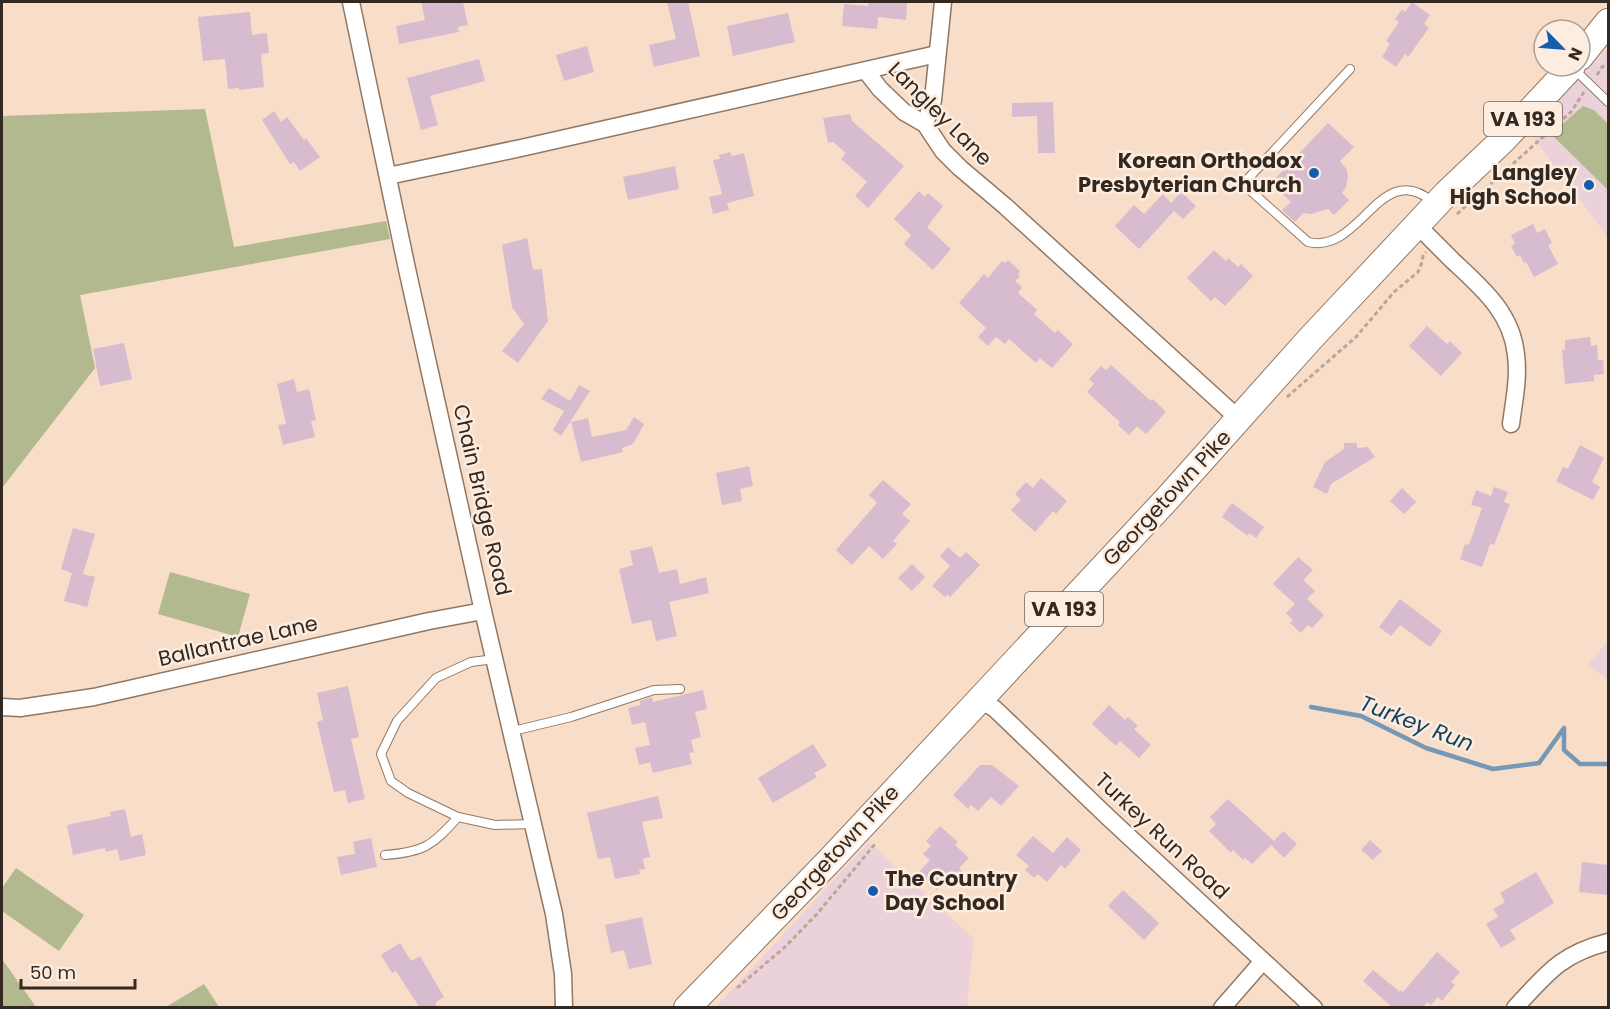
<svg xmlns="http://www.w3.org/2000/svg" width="1610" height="1009" viewBox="0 0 1610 1009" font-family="Poppins,sans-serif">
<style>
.education{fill:#ebd1d9}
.green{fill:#b3b98e}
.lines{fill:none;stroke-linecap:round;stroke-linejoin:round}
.stream{stroke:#7498b5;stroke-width:4.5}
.building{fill:#d7bccf}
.service-casing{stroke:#907865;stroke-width:10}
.minor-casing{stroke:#907865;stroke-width:19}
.primary-casing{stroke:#907865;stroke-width:28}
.path{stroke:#bca695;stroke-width:3;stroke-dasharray:4.5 3;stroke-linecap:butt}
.service{stroke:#fff;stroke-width:8}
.minor{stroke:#fff;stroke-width:16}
.primary{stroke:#fff;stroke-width:26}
.poi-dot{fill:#165cac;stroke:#fdede0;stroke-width:2}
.labels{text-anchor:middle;stroke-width:5;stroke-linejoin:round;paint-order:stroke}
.shield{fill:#fdede0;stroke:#70645a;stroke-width:1.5}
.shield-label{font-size:20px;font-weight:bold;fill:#332921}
.street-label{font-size:21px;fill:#332921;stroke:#fdede0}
.poi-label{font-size:21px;font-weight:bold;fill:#332921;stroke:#fdede0;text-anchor:end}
.water-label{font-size:22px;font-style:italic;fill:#123f5d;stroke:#fdede0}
</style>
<rect width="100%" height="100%" fill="#f8ddc8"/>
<!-- education -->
<g class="education">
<path d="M 1608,48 L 1608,237 L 1529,132 Z"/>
<path d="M 1608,641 L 1608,680 L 1588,664 Z"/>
<path d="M 869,842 L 974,939 L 967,1002 L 970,1007 L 716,1007 Z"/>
</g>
<!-- green -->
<g class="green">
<path d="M 1583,106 L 1594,110 L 1608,124 L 1608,190 L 1551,134 Z"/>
<path d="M 205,109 L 234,247 L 386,221 L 390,239 L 80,295 L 95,368 L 2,488 L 2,116 Z"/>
<path d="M 170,572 L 250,594 L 238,637 L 158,614 Z"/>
<path d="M 16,868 L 84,915 L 59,951 L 2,911 L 2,888 Z"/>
<path d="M 2,959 L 36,1007 L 2,1007 Z"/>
<path d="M 204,984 L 219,1007 L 166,1007 Z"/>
</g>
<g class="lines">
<!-- stream -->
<path class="stream" d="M 1311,707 L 1361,716 L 1426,748 L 1493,769 L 1539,763 L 1564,728 L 1564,750 L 1580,764 L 1608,764"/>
</g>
<!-- building -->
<g class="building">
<path d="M 421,2 L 463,2 L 468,25 L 458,27 L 459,32 L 399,44 L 396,26 L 425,20 Z"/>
<path d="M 667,2 L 688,2 L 700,56 L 654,67 L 649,45 L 676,39 Z"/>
<path d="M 869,2 L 907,2 L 906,20 L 878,17 L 877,29 L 842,26 L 844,4 L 868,6 Z"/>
<path d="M 1412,2 L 1430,15 L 1424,24 L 1429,28 L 1408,57 L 1405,54 L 1396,67 L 1382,57 L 1390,44 L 1386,41 L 1399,22 L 1395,19 L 1402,9 L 1405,12 Z"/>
<path d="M 250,12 L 252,35 L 267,33 L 269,53 L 261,54 L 264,87 L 239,90 L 239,88 L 228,89 L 225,59 L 203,61 L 198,17 Z"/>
<path d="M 788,13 L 795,42 L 733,56 L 727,26 Z"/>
<path d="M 587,46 L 594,72 L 564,81 L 556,55 Z"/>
<path d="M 479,59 L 485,81 L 430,96 L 438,125 L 421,130 L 407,78 Z"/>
<path d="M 1053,102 L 1055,153 L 1038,153 L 1037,116 L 1012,117 L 1012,103 Z"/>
<path d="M 274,111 L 281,122 L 287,117 L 304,140 L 306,138 L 320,157 L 300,171 L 294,162 L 290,164 L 262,120 Z"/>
<path d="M 850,114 L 852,121 L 904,166 L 868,208 L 855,196 L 867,182 L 841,159 L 846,153 L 833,142 L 828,143 L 823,118 Z"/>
<path d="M 1328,123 L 1354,147 L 1340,161 L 1347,170 L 1348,177 L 1346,187 L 1342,193 L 1349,200 L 1334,215 L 1328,209 L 1311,214 L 1303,213 L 1295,222 L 1282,210 L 1291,202 L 1271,183 Z"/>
<path d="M 730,152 L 732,156 L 744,153 L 754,196 L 727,203 L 729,210 L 713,214 L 709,197 L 722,194 L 713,160 L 720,159 L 719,155 Z"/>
<path d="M 675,166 L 679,189 L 628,200 L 623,177 Z"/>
<path d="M 919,191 L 925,197 L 928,193 L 943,206 L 927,227 L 951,249 L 933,270 L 904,244 L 911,235 L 894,219 Z"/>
<path d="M 1181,192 L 1196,206 L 1183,219 L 1174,211 L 1139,249 L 1115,226 L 1134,205 L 1144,214 L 1163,194 L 1171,203 Z"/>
<path d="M 1533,224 L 1537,233 L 1545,229 L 1552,243 L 1548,245 L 1558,264 L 1534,277 L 1526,262 L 1524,263 L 1520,255 L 1517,257 L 1511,246 L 1515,244 L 1511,235 Z"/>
<path d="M 527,238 L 533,270 L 542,269 L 548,321 L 518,363 L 502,351 L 524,324 L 512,307 L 502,245 Z"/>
<path d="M 1214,250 L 1226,261 L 1228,258 L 1238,267 L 1241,264 L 1253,276 L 1225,306 L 1215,297 L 1211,301 L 1187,278 Z"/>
<path d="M 1008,260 L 1020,271 L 1018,274 L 1020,276 L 1015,281 L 1022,287 L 1018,293 L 1037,310 L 1034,314 L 1055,333 L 1058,330 L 1073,344 L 1052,368 L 1040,358 L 1036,363 L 1009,339 L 1005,344 L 996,337 L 988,346 L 978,337 L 986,328 L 959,303 L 984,274 L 988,278 L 1002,261 L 1005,263 Z"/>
<path d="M 1427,326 L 1447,344 L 1450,341 L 1462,353 L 1441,376 L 1409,346 Z"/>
<path d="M 1590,337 L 1591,346 L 1597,345 L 1598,360 L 1603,360 L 1604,374 L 1594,375 L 1594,381 L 1565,384 L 1562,350 L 1565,350 L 1565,340 Z"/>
<path d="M 124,343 L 132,379 L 100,386 L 93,349 Z"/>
<path d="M 1111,365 L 1151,401 L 1153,399 L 1166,412 L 1146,434 L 1137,426 L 1129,435 L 1118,425 L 1120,422 L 1087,392 L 1094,384 L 1089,379 L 1101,366 L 1106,370 Z"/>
<path d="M 294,379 L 297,392 L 309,389 L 316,420 L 311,421 L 315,437 L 283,445 L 278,425 L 286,424 L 277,384 Z"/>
<path d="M 579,385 L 590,391 L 561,436 L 553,430 L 564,411 L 541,399 L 549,388 L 570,401 Z"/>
<path d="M 634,417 L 644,424 L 633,444 L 622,448 L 623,452 L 581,462 L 571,422 L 588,418 L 592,437 L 626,430 Z"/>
<path d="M 1344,443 L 1357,443 L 1357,448 L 1368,447 L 1375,457 L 1331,484 L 1327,494 L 1313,487 L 1325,462 L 1344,449 Z"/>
<path d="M 1580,445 L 1604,458 L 1592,482 L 1600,487 L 1593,500 L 1556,481 L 1563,467 L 1568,469 Z"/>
<path d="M 749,466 L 753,486 L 740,489 L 742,501 L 722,505 L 716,473 Z"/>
<path d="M 1041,478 L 1067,501 L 1056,514 L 1053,511 L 1035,532 L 1011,510 L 1021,500 L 1015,494 L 1026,482 L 1033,488 Z"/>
<path d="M 883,480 L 911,504 L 902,514 L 910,521 L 893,541 L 897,544 L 883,559 L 869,546 L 852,565 L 836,550 L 877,503 L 869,495 Z"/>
<path d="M 1494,487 L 1508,492 L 1504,502 L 1510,504 L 1494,545 L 1490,544 L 1482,567 L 1460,559 L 1465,544 L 1469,545 L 1482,508 L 1471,505 L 1476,490 L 1491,496 Z"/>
<path d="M 1402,488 L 1416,502 L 1404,514 L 1390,501 Z"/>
<path d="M 1232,503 L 1264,527 L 1256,538 L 1249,533 L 1248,536 L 1222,517 Z"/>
<path d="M 73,528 L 95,534 L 83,574 L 95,577 L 87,607 L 64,601 L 72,573 L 61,569 Z"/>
<path d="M 652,546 L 659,573 L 677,569 L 680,584 L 706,577 L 709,593 L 669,602 L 677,636 L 656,641 L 651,620 L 632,624 L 619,569 L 633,565 L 630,551 Z"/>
<path d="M 948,547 L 960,558 L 966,552 L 980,565 L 950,597 L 948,594 L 945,597 L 932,586 L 950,566 L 940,556 Z"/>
<path d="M 1298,557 L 1313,570 L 1303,580 L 1315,591 L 1307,599 L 1324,615 L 1312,628 L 1308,625 L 1301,633 L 1290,623 L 1293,620 L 1286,613 L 1295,604 L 1273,584 Z"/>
<path d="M 912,564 L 925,577 L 912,591 L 898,578 Z"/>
<path d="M 1400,599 L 1442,631 L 1430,647 L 1400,625 L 1391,636 L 1379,627 Z"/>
<path d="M 348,686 L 359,737 L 351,739 L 365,799 L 348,803 L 345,790 L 334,792 L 317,722 L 323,720 L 317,693 Z"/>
<path d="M 703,690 L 707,709 L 695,712 L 701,737 L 691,740 L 694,752 L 689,753 L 692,764 L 653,773 L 650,762 L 639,765 L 635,748 L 650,745 L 645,722 L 632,725 L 628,708 L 640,705 L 640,701 L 652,697 L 653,702 Z"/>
<path d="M 1109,705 L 1125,720 L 1128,717 L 1138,726 L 1134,729 L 1151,745 L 1139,758 L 1120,741 L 1116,746 L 1092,724 Z"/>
<path d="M 813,744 L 827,766 L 814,773 L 817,777 L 773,803 L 758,778 Z"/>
<path d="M 980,765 L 992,765 L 1019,786 L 1001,806 L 991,797 L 978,811 L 971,805 L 968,809 L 953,795 Z"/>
<path d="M 658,796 L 663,818 L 642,822 L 650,857 L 643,859 L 645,869 L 639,870 L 640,874 L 615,879 L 610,857 L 598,859 L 587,813 Z"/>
<path d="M 1228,799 L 1274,841 L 1283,831 L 1297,844 L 1284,858 L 1271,845 L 1252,864 L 1245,858 L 1243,860 L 1233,850 L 1231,853 L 1209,831 L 1216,824 L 1210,817 Z"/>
<path d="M 125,809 L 131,837 L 142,834 L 146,855 L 120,861 L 117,849 L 106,852 L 105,848 L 73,855 L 67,825 L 111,816 L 110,812 Z"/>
<path d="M 940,826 L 958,842 L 955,845 L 969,858 L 959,868 L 965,874 L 955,885 L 948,878 L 937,890 L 919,872 L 930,860 L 923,854 L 931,846 L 926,841 Z"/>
<path d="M 1033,836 L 1053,853 L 1067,837 L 1081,850 L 1065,869 L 1061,865 L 1047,882 L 1038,874 L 1034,878 L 1025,870 L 1029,866 L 1016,855 Z"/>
<path d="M 371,838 L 377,867 L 341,875 L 337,857 L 355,854 L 353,842 Z"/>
<path d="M 1370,840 L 1382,851 L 1373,860 L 1361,850 Z"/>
<path d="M 1582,862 L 1608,865 L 1608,895 L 1579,892 Z"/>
<path d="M 1536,872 L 1554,903 L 1510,930 L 1516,939 L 1501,948 L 1486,924 L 1498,917 L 1493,909 L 1505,902 L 1500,893 Z"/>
<path d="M 1123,890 L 1159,923 L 1144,940 L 1108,906 Z"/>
<path d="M 642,917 L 652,964 L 629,969 L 624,950 L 611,953 L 605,925 Z"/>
<path d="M 400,943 L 411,961 L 420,956 L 444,997 L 435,1003 L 438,1008 L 420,1008 L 396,971 L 392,973 L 381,955 Z"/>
<path d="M 1437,952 L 1460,972 L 1451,982 L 1455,985 L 1442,1001 L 1438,997 L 1431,1005 L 1427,1002 L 1422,1008 L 1393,1008 L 1363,981 L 1373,970 L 1400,992 L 1401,990 L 1403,992 Z"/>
</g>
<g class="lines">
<defs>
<g id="service">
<path d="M 1350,69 L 1243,184 L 1308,242 C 1361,255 1380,157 1433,202"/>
<path d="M 1574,69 L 1608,102"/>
<path d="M 513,731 L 571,717 L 654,690 L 680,689"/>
<path d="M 458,817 L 408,793 L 391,781 L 381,754 L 397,721 L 436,678 L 471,662 L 495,659"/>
<path d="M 385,855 C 424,852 432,846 458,817 L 495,825 L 534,824"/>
</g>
<g id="minor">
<path d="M 351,2 L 407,269 L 483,611 L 554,914 L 563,974 L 564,1008"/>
<path d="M 866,71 L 880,89 L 904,112 L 925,124 L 943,151 L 960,168 L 1005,206 L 1239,419"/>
<path d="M 925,124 L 933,100 L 943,2"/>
<path d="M 388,176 L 521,148 L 937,54"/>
<path d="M 1417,225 C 1429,237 1441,249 1453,261 C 1482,288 1512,313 1516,355 C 1519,378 1514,401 1511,424"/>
<path d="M 979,699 L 995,709 L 1111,820 L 1314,1008"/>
<path d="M 2,707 L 20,708 L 94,697 L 429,621 L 483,611"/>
<path d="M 1222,1008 L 1263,961"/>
<path d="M 1515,1008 C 1547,973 1561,954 1608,942"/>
</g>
<g id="primary">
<path d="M 1580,57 L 1608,22"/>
<path d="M 687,1008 L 832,858 L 1167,499 L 1310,339 L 1446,194 L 1504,139 L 1572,66"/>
</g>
</defs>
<!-- service casing -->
<use href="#service" class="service-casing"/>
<!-- minor casing -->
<use href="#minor" class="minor-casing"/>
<!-- primary casing -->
<use href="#primary" class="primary-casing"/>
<!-- path -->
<g class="path">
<path d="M 1597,75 L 1602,67 L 1608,64"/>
<path d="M 1457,214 L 1571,112 L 1584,92"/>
<path d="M 1287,397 L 1356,337 L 1394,292 L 1418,272 L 1421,265 L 1423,256 L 1426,252"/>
<path d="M 737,988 L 786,946 L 817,914 L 875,844"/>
</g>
<!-- service -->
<use href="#service" class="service"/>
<!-- minor -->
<use href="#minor" class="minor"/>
<!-- primary -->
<use href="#primary" class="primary"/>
</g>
<!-- markers -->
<g class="poi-dot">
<circle cx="1314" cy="173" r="6"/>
<circle cx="1589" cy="185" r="6"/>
<circle cx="873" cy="891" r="6"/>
</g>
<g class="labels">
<!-- shield labels -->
<g class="shield">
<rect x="1484" y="102" width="78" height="34" rx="4.5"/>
<rect x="1025" y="592" width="78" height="34" rx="4.5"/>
</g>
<g class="shield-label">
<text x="1523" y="126">VA 193</text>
<text x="1064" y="616">VA 193</text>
</g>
<!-- street labels -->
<g class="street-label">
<text transform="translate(940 114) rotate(45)" y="7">Langley Lane</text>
<text transform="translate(1167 498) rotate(-47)" y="7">Georgetown Pike</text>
<text transform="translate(482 500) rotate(77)" y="7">Chain Bridge Road</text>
<text transform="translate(238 641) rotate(-13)" y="7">Ballantrae Lane</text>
<text transform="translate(1162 836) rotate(43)" y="7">Turkey Run Road</text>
<text transform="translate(835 853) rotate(-47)" y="7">Georgetown Pike</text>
</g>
<!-- poi labels -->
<g class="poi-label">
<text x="1302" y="168">Korean Orthodox<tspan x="1302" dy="24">Presbyterian Church</tspan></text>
<text x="1577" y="180">Langley<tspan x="1577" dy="24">High School</tspan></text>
<text x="885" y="886" text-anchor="start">The Country<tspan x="885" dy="24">Day School</tspan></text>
</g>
<!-- water labels -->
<g class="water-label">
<text transform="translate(1417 723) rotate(21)" y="8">Turkey Run</text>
</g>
</g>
<!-- border -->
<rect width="1610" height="1009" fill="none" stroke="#332921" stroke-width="6"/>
<!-- north arrow -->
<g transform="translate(1562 48) rotate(115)"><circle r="28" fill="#fdede0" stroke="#ac9f94" stroke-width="1.5"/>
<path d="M0-4.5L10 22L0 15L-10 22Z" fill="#165cac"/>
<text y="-9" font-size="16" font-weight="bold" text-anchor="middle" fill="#332921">N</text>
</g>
<!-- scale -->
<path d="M21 979v9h114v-9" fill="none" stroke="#332921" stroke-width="3"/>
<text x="30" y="979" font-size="18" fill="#332921" stroke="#fdede0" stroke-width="4.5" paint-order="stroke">50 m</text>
</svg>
